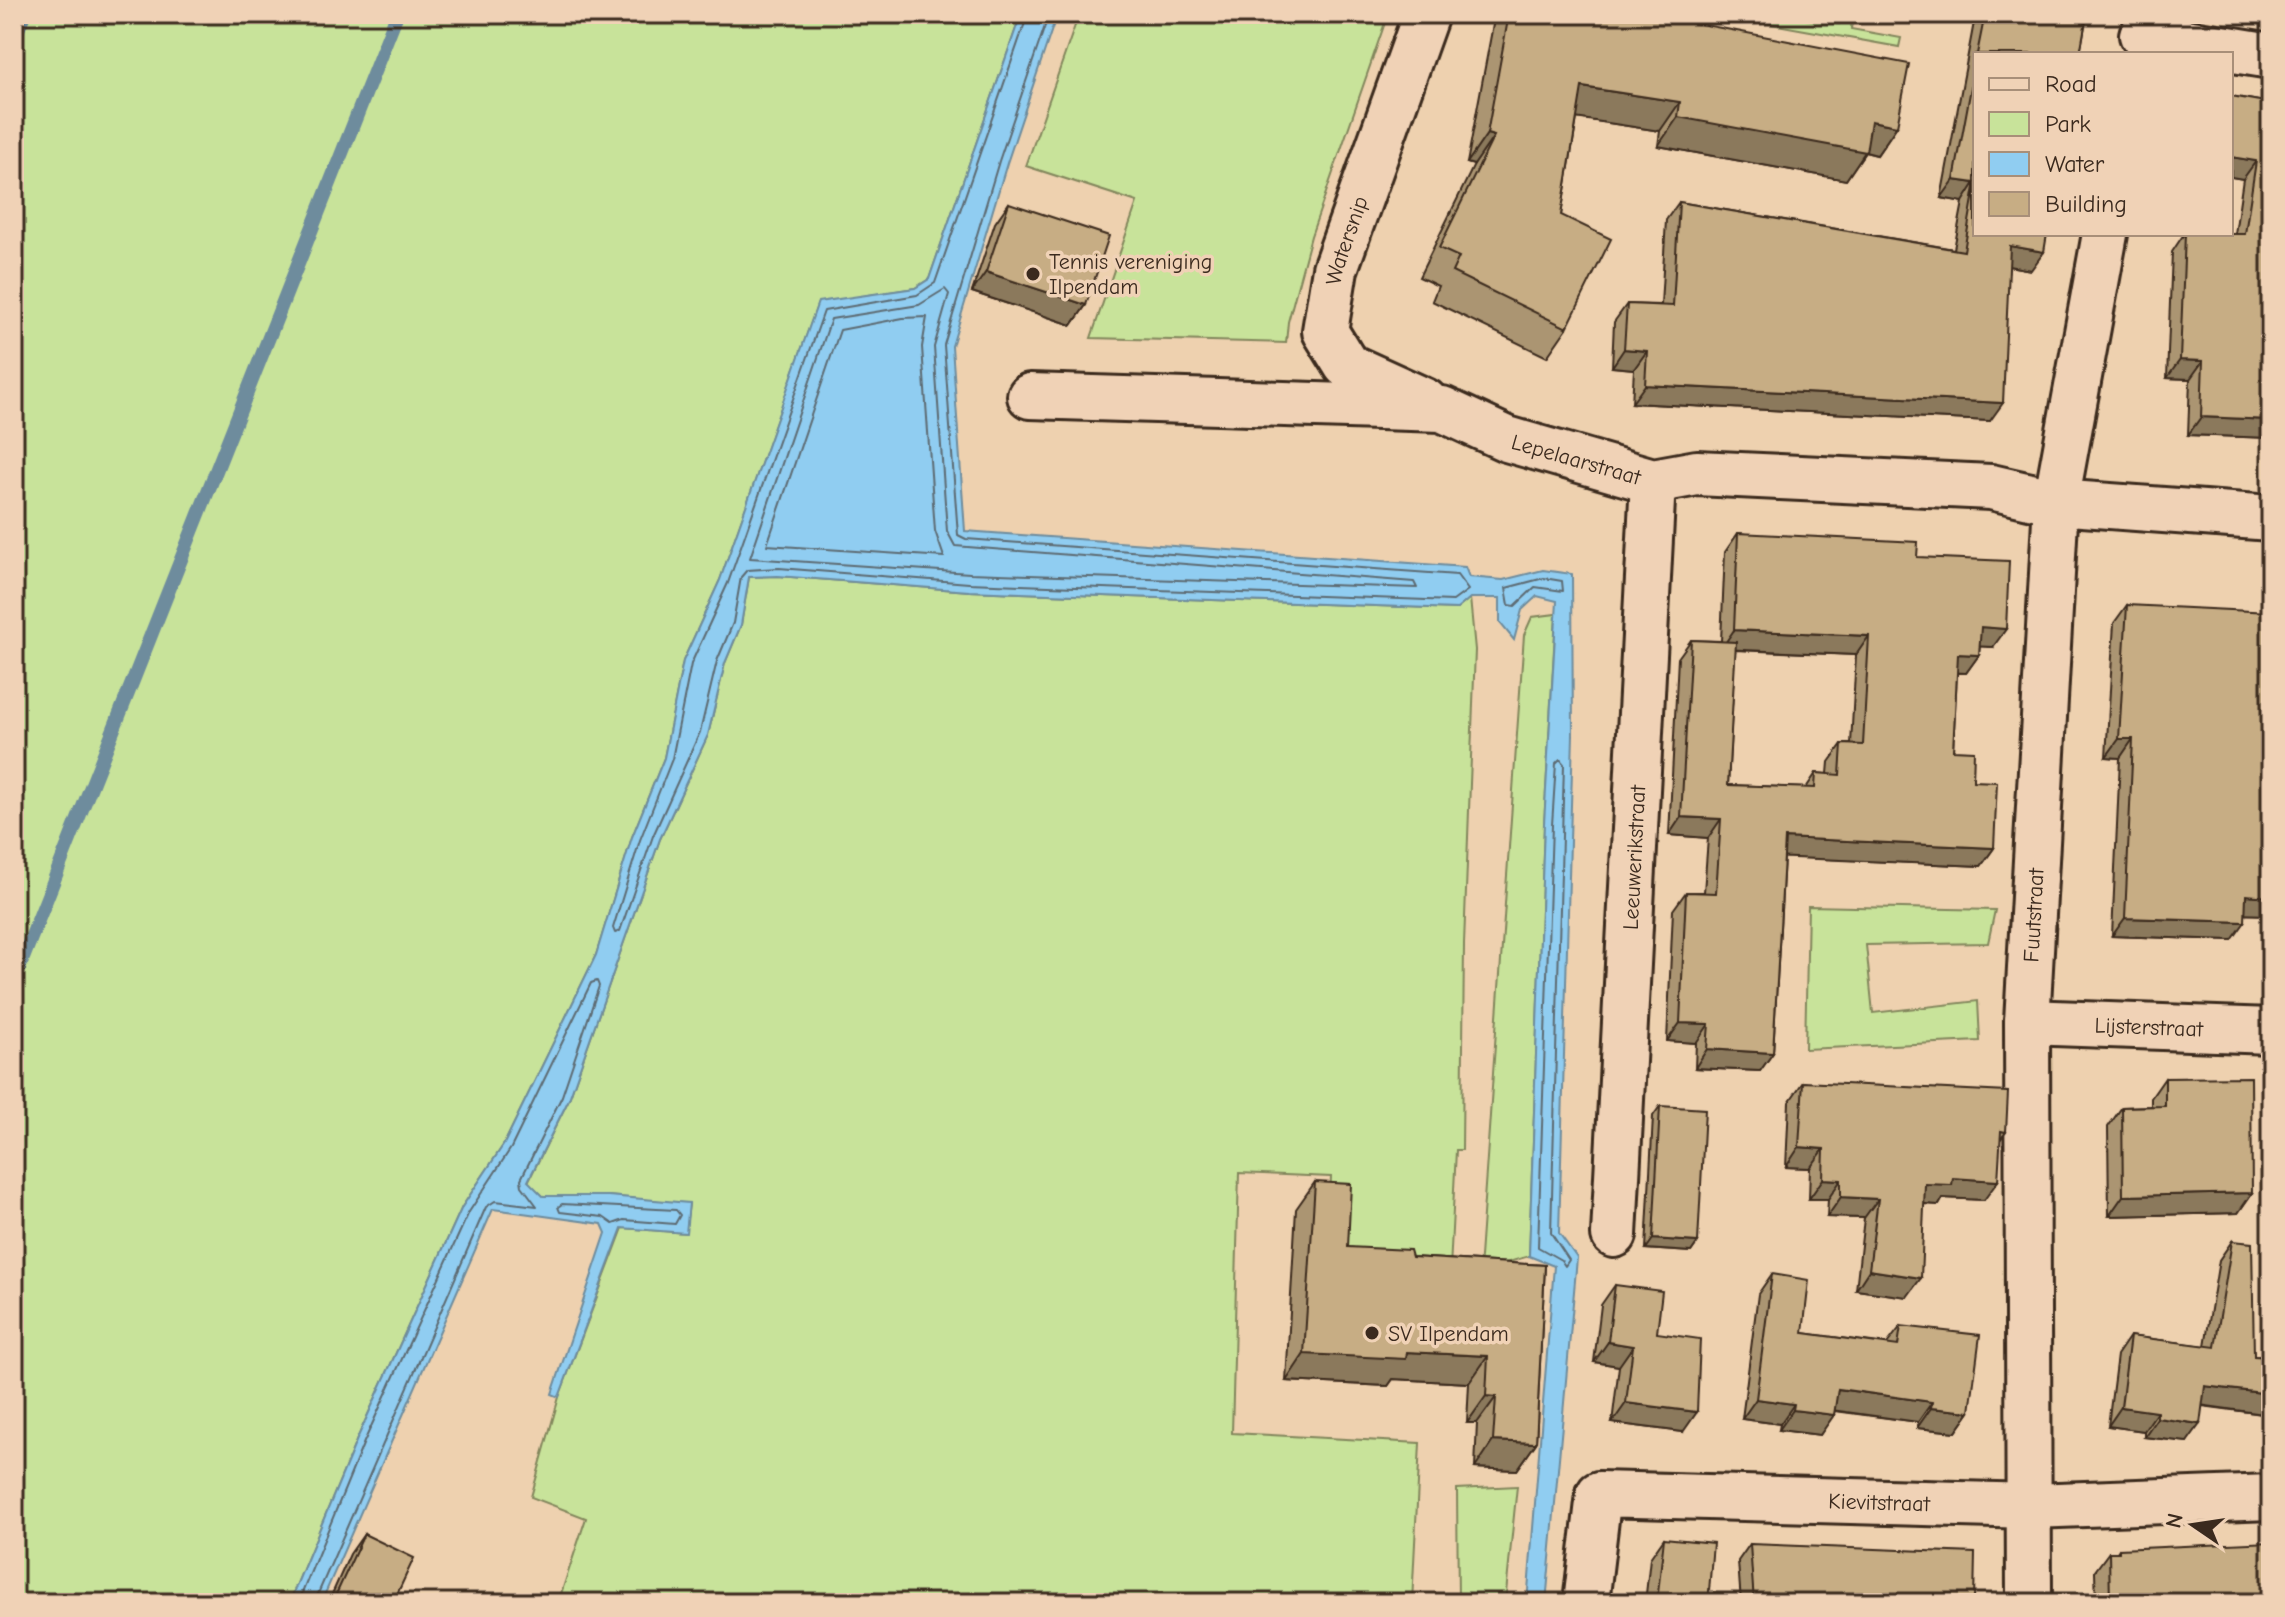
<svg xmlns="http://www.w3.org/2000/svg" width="2285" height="1617" viewBox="0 0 2285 1617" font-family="'Comic Neue',sans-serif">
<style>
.green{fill:#c8e39a;stroke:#82865c;stroke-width:2}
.water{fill:#90cdf1;stroke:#6e8c9d;stroke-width:2}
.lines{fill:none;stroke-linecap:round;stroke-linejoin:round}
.shore{stroke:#5d6b72;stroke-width:2}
.stream{stroke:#6e8c9d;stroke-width:14}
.minor-casing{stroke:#3b2a1e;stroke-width:50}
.minor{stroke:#f0d2b6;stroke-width:44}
.wall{fill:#ab9572;stroke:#3b2a1e;stroke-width:2;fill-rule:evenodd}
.shaded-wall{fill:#8b795c;stroke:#3b2a1e;stroke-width:2}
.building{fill:#c7ad84;stroke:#3b2a1e;stroke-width:2}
.poi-dot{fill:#3b2a1e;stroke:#f0d2b6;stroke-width:3}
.labels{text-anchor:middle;stroke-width:7;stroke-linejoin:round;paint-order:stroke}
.street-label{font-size:22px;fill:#3b2a1e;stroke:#f0d2b6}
.poi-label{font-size:22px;fill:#3b2a1e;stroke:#f0d2b6;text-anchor:start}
</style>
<rect width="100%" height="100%" fill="#eed1af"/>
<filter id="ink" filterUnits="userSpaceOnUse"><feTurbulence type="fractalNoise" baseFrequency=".0125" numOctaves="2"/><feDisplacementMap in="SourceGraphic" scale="16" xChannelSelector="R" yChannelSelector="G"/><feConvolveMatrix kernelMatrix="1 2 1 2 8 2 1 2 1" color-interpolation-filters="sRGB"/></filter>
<g filter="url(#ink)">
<!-- green -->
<g class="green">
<path d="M 14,14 L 1021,14 L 929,279 L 915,288 L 818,303 L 720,580 L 683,661 L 664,758 L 632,837 L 596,955 L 504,1144 L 462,1207 L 357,1439 L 289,1603 L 14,1603 Z"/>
<path d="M 1079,14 L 1388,14 L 1311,236 L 1288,322 L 1286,343 L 1091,338 L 1137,202 L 1026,166 Z"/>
<path d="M 1716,14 L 1769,14 L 1839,24 L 1841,14 L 1853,14 L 1851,29 L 1901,38 L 1899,47 Z"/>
<path d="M 778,576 L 969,591 L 1457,609 L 1470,598 L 1475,650 L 1464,944 L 1462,1150 L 1456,1150 L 1450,1269 L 1340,1263 L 1329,1213 L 1331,1177 L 1239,1173 L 1232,1433 L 1420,1443 L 1412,1603 L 558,1603 L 586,1518 L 531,1497 L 559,1397 L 623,1228 L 685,1233 L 689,1204 L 608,1196 L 543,1196 L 528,1182 L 569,1099 L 660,839 L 708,735 L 725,663 L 741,625 L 749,577 Z"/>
<path d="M 1556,614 L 1544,824 L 1529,1256 L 1479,1271 L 1524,635 L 1532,617 Z"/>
<path d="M 1808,906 L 1995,910 L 1988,943 L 1866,945 L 1873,1013 L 1978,1001 L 1980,1041 L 1805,1049 Z"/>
<path d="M 1517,1486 L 1505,1603 L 1458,1603 L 1457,1489 Z"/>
</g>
<!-- water -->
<path class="water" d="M 1021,14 L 1057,14 L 1007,163 L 952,346 L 965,531 L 1465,567 L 1469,577 L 1503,580 L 1543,570 L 1572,574 L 1573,734 L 1559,1233 L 1577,1258 L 1546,1603 L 1527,1603 L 1554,1266 L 1529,1256 L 1544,824 L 1557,601 L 1537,596 L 1522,610 L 1514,640 L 1500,623 L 1500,598 L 1470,598 L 1457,609 L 969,591 L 778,576 L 749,577 L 741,625 L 725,663 L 708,735 L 660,839 L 569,1099 L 528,1181 L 543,1196 L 608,1196 L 689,1203 L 686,1233 L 622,1228 L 559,1397 L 552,1394 L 606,1233 L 602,1224 L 493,1209 L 321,1603 L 289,1603 L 357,1439 L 462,1207 L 504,1144 L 596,955 L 632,837 L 664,758 L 683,661 L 720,580 L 818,302 L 915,288 L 929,279 Z"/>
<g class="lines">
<!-- shore -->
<g class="shore">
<path d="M 1028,14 L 935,283 L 917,295 L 824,311 L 728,583 L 691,664 L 672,759 L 640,840 L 613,928 L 615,933 L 620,931 L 653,836 L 700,732 L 717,661 L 733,623 L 741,577 L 747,570 L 779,568 L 969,583 L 1453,601 L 1468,590 L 1457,575 L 966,539 L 958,535 L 944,345 L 999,161 L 1049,14"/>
<path d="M 945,289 L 949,294 L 934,347 L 947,531 L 955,546 L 1414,582 L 1417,588 L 970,573 L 750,558 L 831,319 L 919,305 Z"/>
<path d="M 927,317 L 922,347 L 935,531 L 944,557 L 767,545 L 840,330 L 903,318 Z"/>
<path d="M 1544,578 L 1562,581 L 1563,591 L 1535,587 L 1515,606 L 1509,605 L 1506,588 Z"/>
<path d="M 1560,759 L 1564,764 L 1551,1233 L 1569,1260 L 1565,1266 L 1561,1260 L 1538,1247 L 1552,825 L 1556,763 Z"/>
<path d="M 562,1204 L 676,1210 L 680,1215 L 675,1224 L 624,1220 L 613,1224 L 603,1217 L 560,1212 L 558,1207 Z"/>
<path d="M 298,1603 L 364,1442 L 469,1212 L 511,1148 L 591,983 L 597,981 L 599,986 L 562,1096 L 521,1179 L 522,1186 L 537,1206 L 495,1201 L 486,1207 L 314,1603"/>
</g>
<!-- stream -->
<g class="stream">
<path d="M 14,40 L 24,14"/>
<path d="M 14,981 L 397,14"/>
</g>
<defs>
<g id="minor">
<path d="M 2142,35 L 2271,56"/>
<path id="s1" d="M 1030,396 L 1442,409 L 1507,439 L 1653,481 L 1697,473 L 1991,487 L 2056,502 L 2271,518"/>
<path id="s2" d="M 1425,401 L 1346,365 L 1325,331 L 1335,269 L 1426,14"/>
<path id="s3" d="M 2027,1022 L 2271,1031"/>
<path id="s4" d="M 1614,1235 L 1653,481"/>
<path id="s5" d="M 1586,1603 L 1599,1494 L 2032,1506 L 2271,1497"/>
<path id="s6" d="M 2029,1603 L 2027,1022 L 2056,502 L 2105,234"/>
</g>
</defs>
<!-- minor casing -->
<use href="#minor" class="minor-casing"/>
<!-- minor -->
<use href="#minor" class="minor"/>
</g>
<!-- wall -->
<g class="wall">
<path d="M 1495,14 L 1686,14 L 1684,21 L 1897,126 L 1877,155 L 1865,152 L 1846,180 L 1658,146 L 1660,131 L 1577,118 L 1561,215 L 1567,328 L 1547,357 L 1432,301 L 1438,286 L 1419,277 L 1474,165 L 1467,163 Z"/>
<path d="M 1977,14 L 2087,14 L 2080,54 L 1975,54 L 1975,234 L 2031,270 L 2009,266 L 1990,421 L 1632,403 L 1634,369 L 1612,367 L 1614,322 L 1627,304 L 1661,305 L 1666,220 L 1679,202 L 1954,249 L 1963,202 L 1941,198 L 1975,17 Z"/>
<path d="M 2231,96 L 2271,103 L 2271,438 L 2188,435 L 2190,379 L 2167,378 L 2172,252 L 2184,234 L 2235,234 L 2243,179 L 2231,177 Z"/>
<path d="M 1009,203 L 1086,305 L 1072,325 L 972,292 L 995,223 Z"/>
<path d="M 1738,533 L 1917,557 L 1993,647 L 1980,646 L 1979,655 L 1966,673 L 1957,673 L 1953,750 L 1973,781 L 1994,848 L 1981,866 L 1784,857 L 1773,1053 L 1760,1071 L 1695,1068 L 1696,1043 L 1667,1041 L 1673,910 L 1686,892 L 1704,892 L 1708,838 L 1669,835 L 1678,658 L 1691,640 L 1721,641 L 1725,552 ZM 1735,650 L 1856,655 L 1851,744 L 1842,744 L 1829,762 L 1828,774 L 1816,773 L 1806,788 L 1728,785 Z"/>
<path d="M 2127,605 L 2271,915 L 2245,914 L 2232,940 L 2112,936 L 2120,758 L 2106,757 L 2114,623 Z"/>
<path d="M 2165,1078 L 2252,1193 L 2238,1213 L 2109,1216 L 2108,1127 L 2122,1107 L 2151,1106 L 2151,1098 Z"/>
<path d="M 1803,1082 L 2006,1132 L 2000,1140 L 1984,1200 L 1943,1198 L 1939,1205 L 1924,1204 L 1907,1297 L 1856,1290 L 1864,1218 L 1827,1217 L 1828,1199 L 1809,1199 L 1810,1168 L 1786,1167 L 1789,1102 Z"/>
<path d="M 1660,1106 L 1698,1242 L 1691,1252 L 1646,1249 L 1653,1116 Z"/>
<path d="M 1315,1182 L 1348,1247 L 1412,1257 L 1545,1265 L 1536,1443 L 1517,1470 L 1475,1468 L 1477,1423 L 1467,1423 L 1469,1383 L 1393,1379 L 1388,1386 L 1286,1381 L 1296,1209 Z"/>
<path d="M 2232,1241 L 2254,1356 L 2271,1357 L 2271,1415 L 2202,1406 L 2187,1442 L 2144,1437 L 2144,1431 L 2108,1426 L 2117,1355 L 2130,1336 L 2205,1346 L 2219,1260 Z"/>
<path d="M 1772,1274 L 1803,1333 L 1887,1344 L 1901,1326 L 1970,1412 L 1956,1432 L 1917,1428 L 1918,1422 L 1835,1411 L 1820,1435 L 1779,1430 L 1780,1424 L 1742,1419 L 1758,1294 Z"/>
<path d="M 1615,1285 L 1657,1333 L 1683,1432 L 1612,1423 L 1619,1366 L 1594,1362 L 1601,1305 Z"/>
<path d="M 364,1534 L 393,1603 L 328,1603 L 350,1554 Z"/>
<path d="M 1664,1538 L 1708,1603 L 1645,1603 L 1650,1558 Z"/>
<path d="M 1750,1544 L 1974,1603 L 1741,1603 L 1738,1561 Z"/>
<path d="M 2119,1549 L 2271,1603 L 2096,1603 L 2095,1571 L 2109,1552 L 2117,1552 Z"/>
</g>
<!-- shaded-wall -->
<g class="shaded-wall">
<path d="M 1582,87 L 1680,102 L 1660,131 L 1562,116 Z"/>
<path d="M 1678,117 L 1871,121 L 1897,126 L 1877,155 L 1865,152 L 1846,180 L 1658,146 Z"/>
<path d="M 1487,134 L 1494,136 L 1474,165 L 1467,163 Z"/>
<path d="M 2231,157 L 2256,161 L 2243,179 L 2231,177 Z"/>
<path d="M 1954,180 L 1975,183 L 1963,202 L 1941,198 Z"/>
<path d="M 2010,246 L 2044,252 L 2031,270 L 1997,264 Z"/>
<path d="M 986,272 L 1086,305 L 1072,325 L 972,292 Z"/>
<path d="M 1624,349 L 1647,351 L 1634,369 L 1612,367 Z"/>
<path d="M 2180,360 L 2203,361 L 2190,379 L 2167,378 Z"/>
<path d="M 1645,385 L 2003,403 L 1990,421 L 1632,403 Z"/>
<path d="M 2201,417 L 2271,420 L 2271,438 L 2188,435 Z"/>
<path d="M 1981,627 L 2006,629 L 1993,647 L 1968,646 Z"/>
<path d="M 1734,630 L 1869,636 L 1856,655 L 1721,649 Z"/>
<path d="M 1958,654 L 1979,655 L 1966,673 L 1945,672 Z"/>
<path d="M 2119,739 L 2133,739 L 2120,758 L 2106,757 Z"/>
<path d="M 1681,817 L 1721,819 L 1708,838 L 1669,835 Z"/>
<path d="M 1785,838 L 1994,848 L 1981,866 L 1772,857 Z"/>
<path d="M 2246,895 L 2271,897 L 2271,915 L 2233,914 Z"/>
<path d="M 2125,918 L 2245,922 L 2232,940 L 2112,936 Z"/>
<path d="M 1680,1023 L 1709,1024 L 1696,1043 L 1667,1041 Z"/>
<path d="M 1707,1049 L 1773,1053 L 1760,1071 L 1695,1068 Z"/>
<path d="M 1799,1147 L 1824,1149 L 1810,1168 L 1786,1167 Z"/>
<path d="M 1953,1178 L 1998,1181 L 1984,1200 L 1943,1198 L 1939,1205 L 1911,1203 L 1925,1184 Z"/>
<path d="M 1823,1179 L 1841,1180 L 1828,1199 L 1809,1199 Z"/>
<path d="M 2252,1193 L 2238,1213 L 2109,1216 L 2123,1196 Z"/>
<path d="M 1841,1197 L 1878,1199 L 1864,1218 L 1827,1217 Z"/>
<path d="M 1653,1239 L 1698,1242 L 1691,1252 L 1646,1249 Z"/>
<path d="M 1869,1270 L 1921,1278 L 1907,1297 L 1856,1290 Z"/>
<path d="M 1608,1342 L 1633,1346 L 1619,1366 L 1594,1362 Z"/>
<path d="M 1407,1352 L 1488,1356 L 1469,1383 L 1393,1379 L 1388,1386 L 1286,1381 L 1304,1354 Z"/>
<path d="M 2205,1386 L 2271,1394 L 2271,1415 L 2192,1404 Z"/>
<path d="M 1838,1389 L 1932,1402 L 1918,1422 L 1824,1409 Z"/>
<path d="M 1486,1396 L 1496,1397 L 1477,1423 L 1467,1423 Z"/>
<path d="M 1756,1399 L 1794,1404 L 1780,1424 L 1742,1419 Z"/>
<path d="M 1626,1403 L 1697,1412 L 1683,1432 L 1612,1423 Z"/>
<path d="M 2121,1407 L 2157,1412 L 2144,1431 L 2108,1426 Z"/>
<path d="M 1931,1408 L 1970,1412 L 1956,1432 L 1917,1428 Z"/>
<path d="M 1793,1410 L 1834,1415 L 1820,1435 L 1779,1430 Z"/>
<path d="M 2157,1418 L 2200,1424 L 2187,1442 L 2144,1437 Z"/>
<path d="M 1493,1441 L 1536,1443 L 1517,1470 L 1475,1468 Z"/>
</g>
<!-- building -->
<g class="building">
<path d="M 1509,14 L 1686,14 L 1684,21 L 1909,64 L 1897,126 L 1871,121 L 1866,152 L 1678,117 L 1680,102 L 1582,87 L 1561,215 L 1611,239 L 1567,328 L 1452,272 L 1459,257 L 1439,248 L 1494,136 L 1487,134 Z"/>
<path d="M 1985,14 L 2087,14 L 2080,54 L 1977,54 Z"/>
<path d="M 1975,66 L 1975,183 L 1954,180 Z"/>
<path d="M 2231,96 L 2271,103 L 2271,420 L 2201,417 L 2203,361 L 2180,360 L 2185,234 L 2245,234 L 2256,161 L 2231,157 Z"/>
<path d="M 1975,187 L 1975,234 L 2047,234 L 2044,252 L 2010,246 L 2003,403 L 1645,385 L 1647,351 L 1624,349 L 1627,304 L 1673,306 L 1679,202 L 1964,251 Z"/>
<path d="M 1009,203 L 1109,236 L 1086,305 L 986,272 Z"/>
<path d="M 1738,533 L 1918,542 L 1917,557 L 2009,561 L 2006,629 L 1981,627 L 1979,655 L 1958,654 L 1953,750 L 1974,751 L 1973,781 L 1997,782 L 1994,848 L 1785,838 L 1773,1053 L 1707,1049 L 1709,1024 L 1680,1023 L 1686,892 L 1716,893 L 1721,819 L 1681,817 L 1691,640 L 1736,642 L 1728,785 L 1815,788 L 1816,773 L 1840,775 L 1842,744 L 1863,745 L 1869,636 L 1734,630 Z"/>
<path d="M 2127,605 L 2271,612 L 2271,897 L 2246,895 L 2245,922 L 2125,918 L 2133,739 L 2119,739 Z"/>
<path d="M 2251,1077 L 2252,1193 L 2123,1196 L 2122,1107 L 2165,1106 L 2165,1078 Z"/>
<path d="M 1803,1082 L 2008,1092 L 2006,1132 L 2001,1131 L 1998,1181 L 1953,1178 L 1952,1185 L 1925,1184 L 1921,1278 L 1869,1270 L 1878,1199 L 1841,1197 L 1841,1180 L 1823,1179 L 1824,1149 L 1799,1147 Z"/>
<path d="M 1660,1106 L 1705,1109 L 1698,1242 L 1653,1239 Z"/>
<path d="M 1315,1182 L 1351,1184 L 1348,1247 L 1410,1250 L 1412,1257 L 1545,1265 L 1536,1443 L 1493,1441 L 1496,1397 L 1486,1396 L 1488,1356 L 1407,1352 L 1406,1359 L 1304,1354 Z"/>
<path d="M 2232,1241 L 2252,1243 L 2254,1356 L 2271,1357 L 2271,1394 L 2205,1386 L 2200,1424 L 2157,1418 L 2157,1412 L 2121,1407 L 2130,1336 L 2215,1347 Z"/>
<path d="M 1772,1274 L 1809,1280 L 1803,1333 L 1898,1346 L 1901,1326 L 1980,1335 L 1970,1412 L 1931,1408 L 1932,1402 L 1838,1389 L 1834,1415 L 1793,1410 L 1794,1404 L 1756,1399 Z"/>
<path d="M 1615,1285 L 1662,1291 L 1657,1333 L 1700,1339 L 1697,1412 L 1626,1403 L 1633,1346 L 1608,1342 Z"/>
<path d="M 364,1534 L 414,1558 L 393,1603 L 332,1603 Z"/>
<path d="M 1664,1538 L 1713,1543 L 1708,1603 L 1657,1603 Z"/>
<path d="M 2271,1542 L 2271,1603 L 2110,1603 L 2109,1552 L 2119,1552 L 2119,1549 Z"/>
<path d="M 1750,1544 L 1975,1553 L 1974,1603 L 1754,1603 Z"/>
</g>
</g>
<!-- markers -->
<g class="poi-dot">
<circle cx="1033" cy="274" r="8"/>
<circle cx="1372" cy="1333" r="8"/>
</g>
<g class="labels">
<!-- street labels -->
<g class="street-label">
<text dy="8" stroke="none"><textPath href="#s2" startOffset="220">Watersnip</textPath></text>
<text dy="8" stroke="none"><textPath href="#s1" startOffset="556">Lepelaarstraat</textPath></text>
<text dy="8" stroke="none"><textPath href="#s4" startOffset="378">Leeuwerikstraat</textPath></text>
<text dy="8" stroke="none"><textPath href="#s6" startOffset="688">Fuutstraat</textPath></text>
<text dy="8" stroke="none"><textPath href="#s3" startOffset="122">Lijsterstraat</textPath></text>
<text dy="8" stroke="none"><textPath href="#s5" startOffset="390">Kievitstraat</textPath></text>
</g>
<!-- poi labels -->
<g class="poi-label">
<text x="1049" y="269">Tennis vereniging<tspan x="1049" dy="25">Ilpendam</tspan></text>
<text x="1388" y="1341">SV Ilpendam</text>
</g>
</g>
<!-- margin -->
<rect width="2285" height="1617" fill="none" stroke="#f0d2b6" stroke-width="48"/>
<rect x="24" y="24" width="2237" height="1569" fill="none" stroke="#3b2a1e" stroke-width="3" filter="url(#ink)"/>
<!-- legend -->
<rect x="1973" y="52" width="260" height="184" fill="#f0d2b6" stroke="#a88f79" stroke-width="2"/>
<rect x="1989" y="78" width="40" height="12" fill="#f0d2b6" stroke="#a88f79" stroke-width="2"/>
<text x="2045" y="92" font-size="24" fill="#3b2a1e">Road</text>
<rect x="1989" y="112" width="40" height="24" fill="#c8e39a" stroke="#a88f79" stroke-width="2"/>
<text x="2045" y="132" font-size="24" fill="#3b2a1e">Park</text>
<rect x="1989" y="152" width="40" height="24" fill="#90cdf1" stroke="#a88f79" stroke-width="2"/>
<text x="2045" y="172" font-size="24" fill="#3b2a1e">Water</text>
<rect x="1989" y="192" width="40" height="24" fill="#c7ad84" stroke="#a88f79" stroke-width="2"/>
<text x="2045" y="212" font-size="24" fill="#3b2a1e">Building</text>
<!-- north arrow -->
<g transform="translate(2193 1525) rotate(283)" stroke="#f0d2b6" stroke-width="6" paint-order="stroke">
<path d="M0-6L14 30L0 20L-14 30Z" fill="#3b2a1e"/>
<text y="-12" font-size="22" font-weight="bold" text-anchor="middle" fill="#3b2a1e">N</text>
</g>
</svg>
